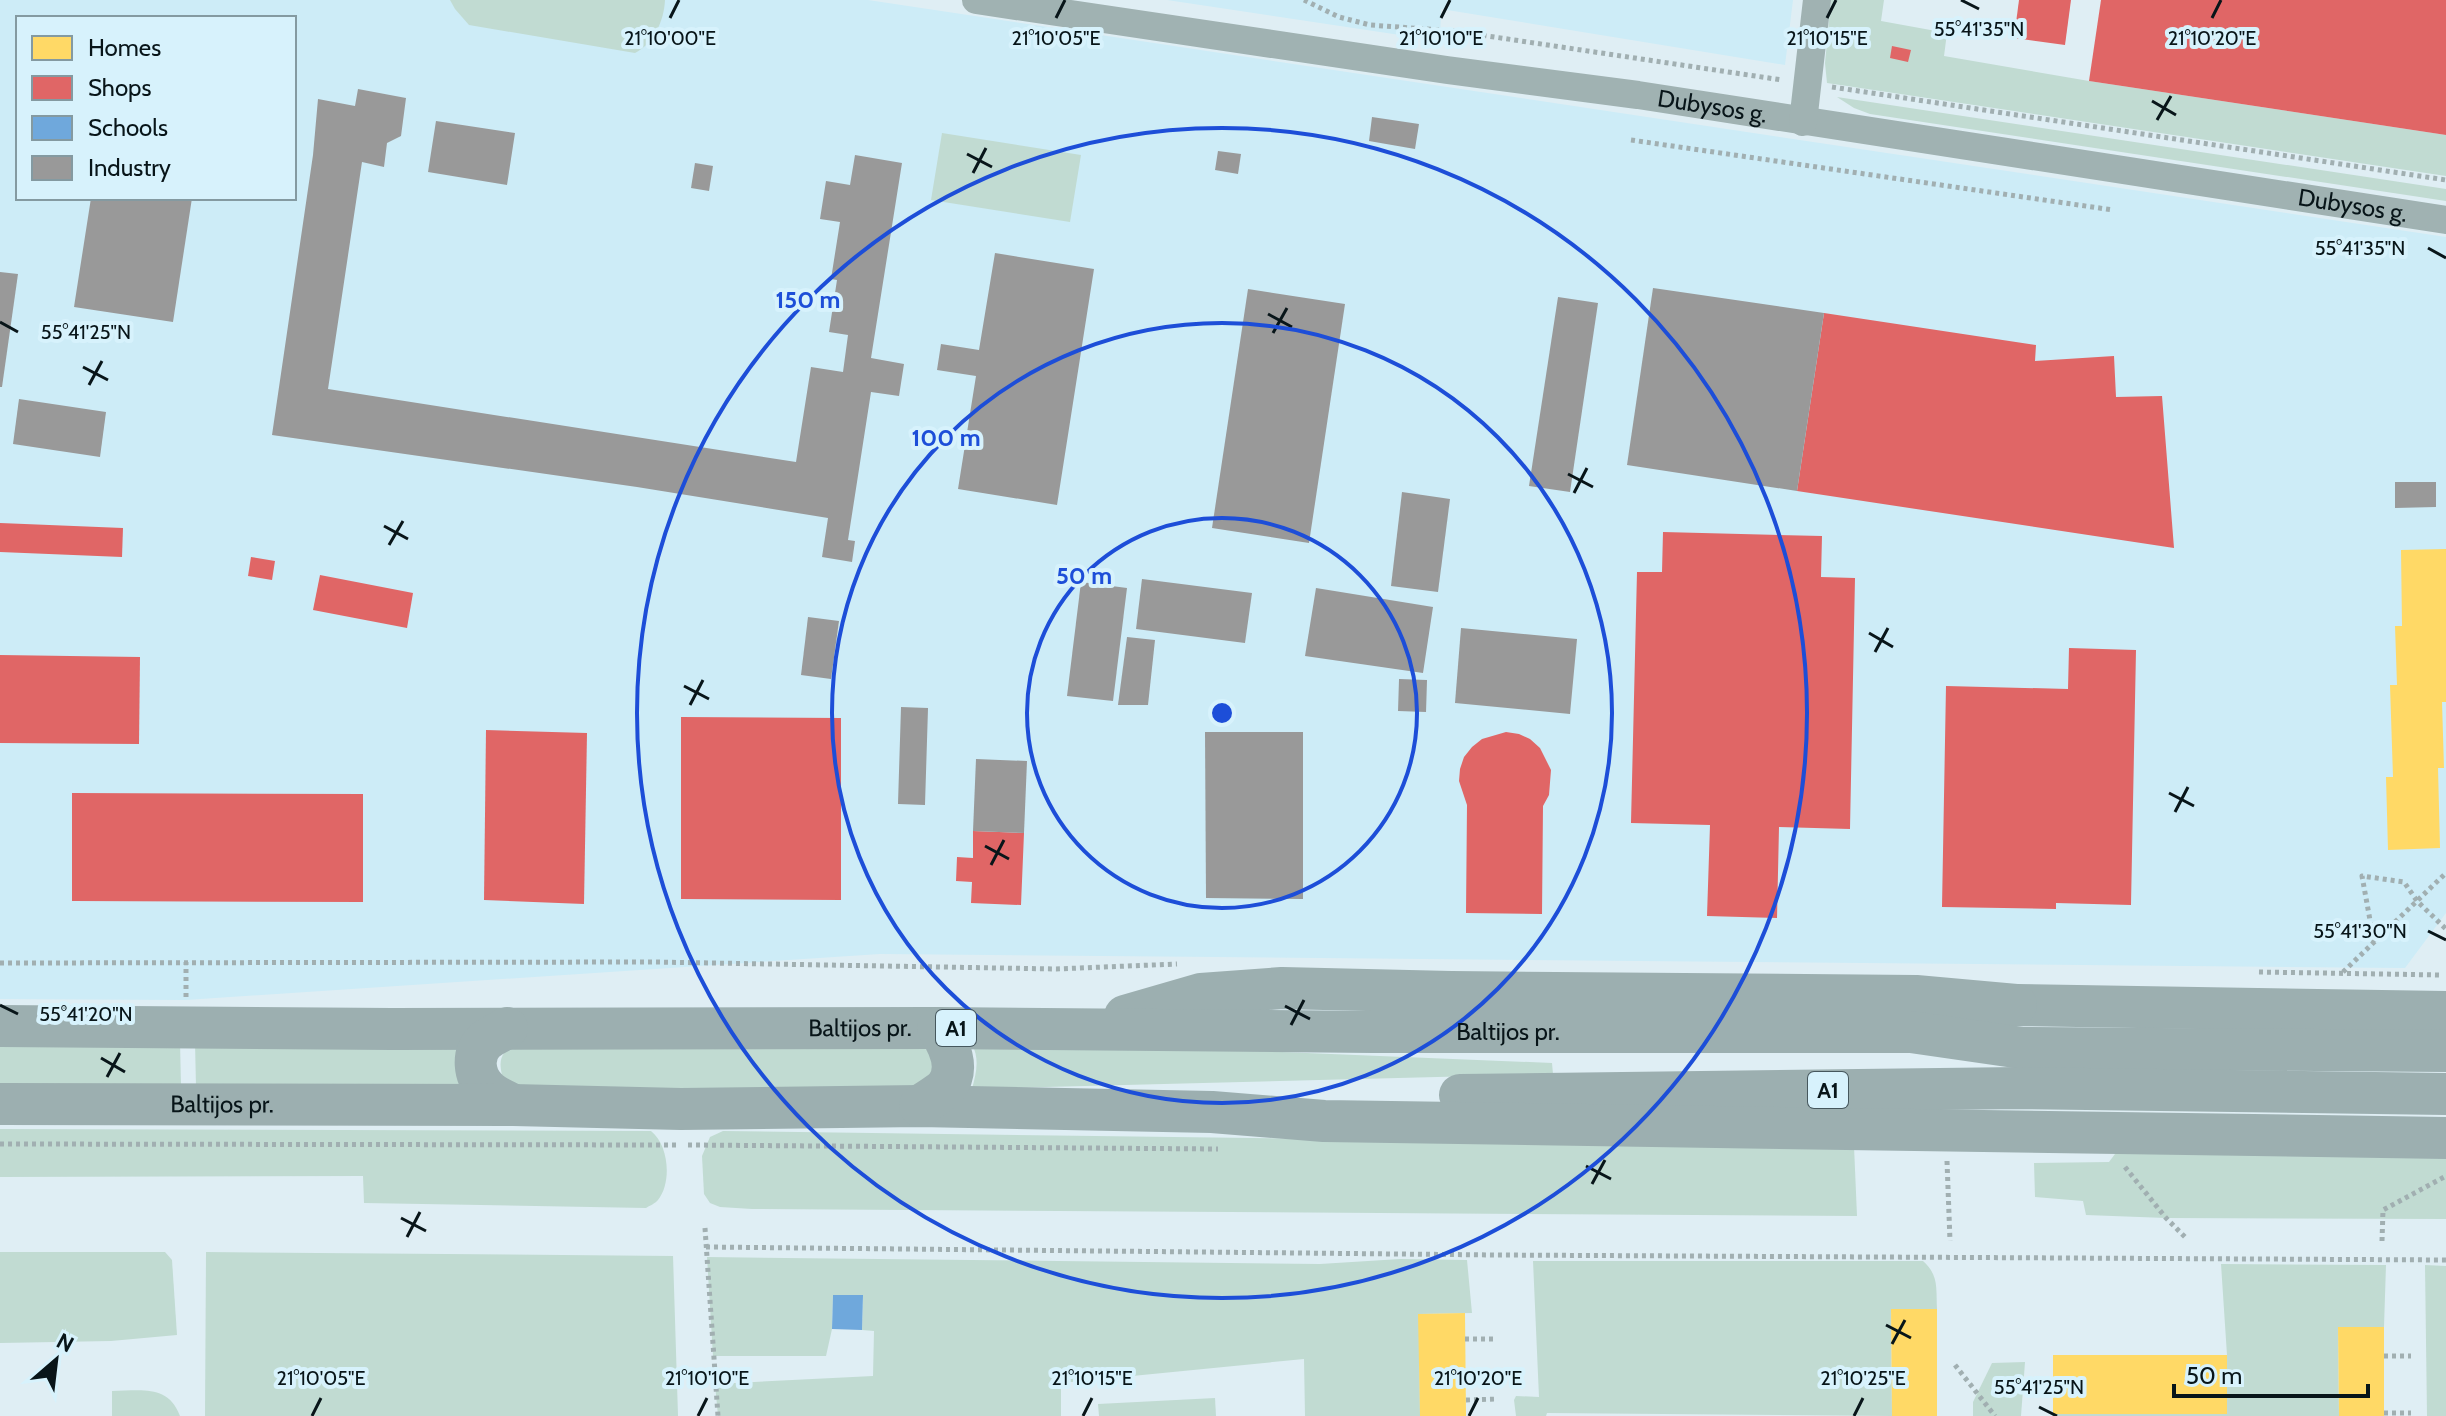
<svg xmlns="http://www.w3.org/2000/svg" width="2446" height="1416" viewBox="0 0 2446 1416" font-family="Cabin,sans-serif">
<style>
.built{fill:#cdecf7;fill-rule:evenodd}
.green{fill:#c1dbd2}
.homes{fill:#ffd966}
.shops{fill:#e06666}
.schools{fill:#6fa8dc}
.industry{fill:#999}
.lines{fill:none;stroke-linecap:round;stroke-linejoin:round}
.path{stroke:#a1afb1;stroke-width:5;stroke-dasharray:4 4;stroke-linecap:butt}
.minor{stroke:#a0b2b2;stroke-width:28}
.highway{stroke:#9cafb0;stroke-width:42}
.ticks{fill:none;stroke:#081519;stroke-width:3}
.ring{fill:none;stroke:#1d4ed8;stroke-width:4}
.labels{text-anchor:middle;stroke-width:8;stroke-linejoin:round;paint-order:stroke}
.shield{fill:#d7f2fc;stroke:#46575d;stroke-width:2}
.shield-label{font-size:22px;font-weight:bold;fill:#081519}
.street-label{font-size:24px;fill:#081519;stroke:#d7f2fc}
.ticks-label{font-size:20px;text-anchor:middle;fill:#081519;stroke:#d7f2fc;stroke-width:8;stroke-linejoin:round;paint-order:stroke}
.centre{fill:#1d4ed8;stroke:#d7f2fc;stroke-width:4}
.ring-label{font-size:24px;text-anchor:middle;font-weight:bold;fill:#1d4ed8;stroke:#d7f2fc;stroke-width:8;stroke-linejoin:round;paint-order:stroke}
</style>
<rect width="100%" height="100%" fill="#dfeef4"/>
<!-- built -->
<g class="built">
<path d="M 0,0 L 868,0 L 2446,237 L 2446,913 L 2405,968 L 880,954 L 186,1000 L 0,999 ZM 18,18 L 294,18 L 294,198 L 18,198 Z"/>
<path d="M 1167,0 L 1793,0 L 1785,65 L 1441,9 L 1440,41 Z"/>
</g>
<!-- green -->
<g class="green">
<path d="M 450,0 L 665,0 C 664,21 654,43 635,53 L 469,25 L 455,9 Z"/>
<path d="M 1831,0 L 1884,0 L 1881,21 L 1947,33 L 1944,56 L 2089,81 L 2446,135 L 2446,176 L 1827,83 L 1825,63 Z"/>
<path d="M 1837,97 L 2446,189 L 2446,201 L 1870,114 L 1854,108 Z"/>
<path d="M 942,133 L 1081,155 L 1070,222 L 931,200 Z"/>
<path d="M 0,1041 L 180,1041 L 181,1086 L 0,1085 Z"/>
<path d="M 195,1042 L 459,1044 L 466,1086 L 196,1087 Z"/>
<path d="M 972,1044 L 1184,1048 L 1552,1063 L 1553,1074 L 972,1089 C 976,1073 980,1060 972,1044 Z"/>
<path d="M 511,1046 L 922,1046 L 928,1051 L 935,1067 L 920,1088 L 518,1088 L 502,1075 C 499,1062 500,1055 511,1046 Z"/>
<path d="M 0,1129 L 651,1131 C 669,1145 672,1183 658,1200 C 656,1203 649,1206 646,1208 L 364,1203 L 363,1176 L 0,1177 Z"/>
<path d="M 723,1131 L 1854,1146 L 1857,1216 L 752,1209 L 720,1207 L 710,1203 L 704,1194 L 702,1156 L 710,1137 Z"/>
<path d="M 2446,1150 L 2446,1219 L 2166,1218 L 2086,1215 L 2083,1201 L 2035,1197 L 2034,1163 L 2109,1162 L 2115,1154 Z"/>
<path d="M 0,1252 L 165,1252 L 172,1260 L 177,1335 L 111,1341 L 0,1343 Z"/>
<path d="M 206,1252 L 673,1256 L 678,1416 L 205,1416 Z"/>
<path d="M 707,1257 L 1320,1264 L 1400,1259 L 1467,1260 L 1472,1313 L 1419,1314 L 1420,1416 L 1305,1416 L 1304,1359 L 1061,1383 L 1061,1416 L 718,1416 L 715,1384 L 873,1376 L 874,1331 L 862,1330 L 863,1295 L 833,1295 L 832,1329 L 826,1356 L 713,1356 Z"/>
<path d="M 1533,1261 L 1923,1261 C 1939,1275 1936,1289 1937,1309 L 1891,1309 L 1892,1416 L 1547,1413 L 1546,1416 L 1516,1416 L 1514,1400 L 1516,1396 L 1539,1397 Z"/>
<path d="M 2221,1264 L 2386,1265 L 2384,1327 L 2338,1328 L 2339,1416 L 2052,1416 L 2053,1414 L 2227,1414 L 2227,1355 Z"/>
<path d="M 2425,1265 L 2446,1266 L 2446,1416 L 2427,1416 Z"/>
<path d="M 2025,1362 L 2021,1416 L 1973,1416 L 1973,1402 L 1992,1363 Z"/>
<path d="M 112,1391 C 141,1391 168,1384 180,1416 L 112,1416 Z"/>
<path d="M 1215,1398 L 1216,1416 L 1099,1416 L 1098,1404 Z"/>
</g>
<!-- homes -->
<g class="homes">
<path d="M 2446,549 L 2446,702 L 2442,702 L 2444,768 L 2438,768 L 2440,848 L 2388,850 L 2386,777 L 2393,777 L 2390,685 L 2397,685 L 2395,626 L 2402,626 L 2401,550 Z"/>
<path d="M 1891,1309 L 1937,1309 L 1937,1416 L 1892,1416 Z"/>
<path d="M 1465,1313 L 1466,1416 L 1420,1416 L 1418,1314 Z"/>
<path d="M 2338,1327 L 2384,1327 L 2384,1416 L 2339,1416 Z"/>
<rect x="2053" y="1355" width="174" height="59"/>
</g>
<!-- shops -->
<g class="shops">
<path d="M 2019,0 L 2071,0 L 2065,45 L 2014,38 Z"/>
<path d="M 2101,0 L 2446,0 L 2446,135 L 2089,81 Z"/>
<path d="M 1892,46 L 1911,50 L 1908,62 L 1890,58 Z"/>
<path d="M 1824,313 L 2036,345 L 2035,361 L 2114,356 L 2116,397 L 2162,396 L 2174,548 L 1797,491 Z"/>
<path d="M 0,523 L 123,528 L 122,557 L 0,552 Z"/>
<path d="M 1663,532 L 1822,536 L 1821,577 L 1855,578 L 1850,829 L 1779,827 L 1777,918 L 1707,916 L 1710,825 L 1631,823 L 1637,572 L 1662,572 Z"/>
<path d="M 251,557 L 275,561 L 272,580 L 248,576 Z"/>
<path d="M 320,575 L 413,593 L 407,628 L 313,610 Z"/>
<path d="M 2069,648 L 2136,650 L 2131,905 L 2056,903 L 2056,909 L 1942,907 L 1946,686 L 2068,689 Z"/>
<path d="M 0,655 L 140,657 L 139,744 L 0,743 Z"/>
<path d="M 681,717 L 841,718 L 841,900 L 681,899 Z"/>
<path d="M 486,730 L 587,733 L 584,904 L 484,900 Z"/>
<path d="M 1506,732 L 1519,734 L 1530,739 L 1540,748 L 1551,770 L 1549,795 L 1543,806 L 1542,914 L 1466,913 L 1467,805 L 1459,781 L 1460,769 L 1464,757 L 1472,747 L 1482,739 Z"/>
<path d="M 72,793 L 363,794 L 363,902 L 72,901 Z"/>
<path d="M 973,831 L 1024,833 L 1021,905 L 971,903 L 972,882 L 956,881 L 957,857 L 973,858 Z"/>
</g>
<!-- schools -->
<path class="schools" d="M 833,1295 L 863,1295 L 862,1330 L 832,1329 Z"/>
<!-- industry -->
<g class="industry">
<path d="M 358,89 L 406,98 L 401,136 L 387,143 L 384,167 L 362,162 L 328,389 L 796,462 L 811,367 L 843,372 L 848,335 L 829,332 L 837,280 L 831,279 L 840,222 L 820,219 L 826,181 L 850,185 L 855,155 L 902,163 L 871,358 L 904,364 L 899,396 L 871,392 L 848,540 L 855,541 L 852,562 L 822,557 L 828,518 L 637,487 L 272,435 L 313,155 L 318,99 L 355,106 Z"/>
<path d="M 1372,117 L 1419,124 L 1415,149 L 1369,141 Z"/>
<path d="M 436,121 L 515,133 L 507,185 L 428,172 Z"/>
<path d="M 1218,151 L 1241,154 L 1238,174 L 1215,170 Z"/>
<path d="M 695,163 L 713,166 L 709,191 L 691,188 Z"/>
<path d="M 91,198 L 192,198 L 173,322 L 74,307 Z"/>
<path d="M 995,253 L 1094,269 L 1057,505 L 958,489 L 976,376 L 937,370 L 941,344 L 979,350 Z"/>
<path d="M 0,272 L 18,274 L 2,387 L 0,387 Z"/>
<path d="M 1653,288 L 1824,313 L 1797,491 L 1627,465 Z"/>
<path d="M 1248,289 L 1345,304 L 1309,543 L 1212,528 Z"/>
<path d="M 1558,297 L 1598,303 L 1570,492 L 1529,486 Z"/>
<path d="M 19,399 L 106,412 L 100,457 L 13,444 Z"/>
<path d="M 2395,482 L 2436,482 L 2436,507 L 2395,508 Z"/>
<path d="M 1402,492 L 1450,499 L 1438,592 L 1391,586 Z"/>
<path d="M 1142,579 L 1252,593 L 1245,643 L 1136,629 Z"/>
<path d="M 1081,582 L 1127,588 L 1113,701 L 1067,696 Z"/>
<path d="M 1316,588 L 1433,607 L 1423,673 L 1305,656 Z"/>
<path d="M 808,617 L 839,621 L 831,679 L 801,675 Z"/>
<path d="M 1461,628 L 1577,639 L 1570,714 L 1455,703 Z"/>
<path d="M 1127,637 L 1155,640 L 1148,705 L 1118,705 Z"/>
<path d="M 1399,679 L 1427,680 L 1426,712 L 1398,711 Z"/>
<path d="M 901,707 L 928,708 L 925,805 L 898,804 Z"/>
<path d="M 1205,732 L 1303,732 L 1303,899 L 1206,898 Z"/>
<path d="M 976,759 L 1027,761 L 1024,833 L 973,831 Z"/>
</g>
<g class="lines">
<!-- path -->
<g class="path">
<path d="M 1304,0 L 1339,17 L 1370,25 L 1454,31 L 1782,80"/>
<path d="M 1832,87 L 2446,180"/>
<path d="M 1631,140 L 2113,210"/>
<path d="M 2374,942 L 2362,876 L 2404,882 L 2417,901 L 2446,929"/>
<path d="M 0,963 L 654,962 L 1056,969 L 1177,964"/>
<path d="M 2259,972 L 2441,975"/>
<path d="M 2343,972 L 2446,873"/>
<path d="M 186,997 L 186,962"/>
<path d="M 0,1144 L 678,1145"/>
<path d="M 688,1145 L 1218,1149"/>
<path d="M 1947,1161 L 1950,1241"/>
<path d="M 2125,1167 L 2166,1218 L 2187,1239"/>
<path d="M 705,1228 L 718,1416"/>
<path d="M 2382,1241 L 2383,1210 L 2446,1176"/>
<path d="M 706,1247 L 1496,1255 L 2446,1260"/>
<path d="M 1465,1339 L 1497,1339"/>
<path d="M 2384,1356 L 2411,1356"/>
<path d="M 1955,1365 L 1995,1416"/>
<path d="M 1466,1400 L 1498,1399"/>
<path d="M 2384,1413 L 2411,1413"/>
</g>
<!-- minor -->
<g class="minor">
<path id="s1" d="M 976,0 L 1447,70 L 1638,95 L 2446,220"/>
<path d="M 1803,122 L 1817,0"/>
</g>
<!-- highway -->
<g class="highway">
<path d="M 1990,1012 L 2016,1005 L 2446,1012"/>
<path d="M 1125,1016 L 1201,994 L 1282,988 L 1451,992 L 1916,996 L 2016,1005"/>
<path id="s2" d="M 0,1026 L 392,1029 L 938,1028 L 1373,1032 L 1911,1032 L 2022,1048 L 2446,1051"/>
<path d="M 507,1028 C 500,1032 491,1036 485,1041 C 471,1054 474,1076 486,1088 C 493,1096 504,1100 513,1105"/>
<path d="M 1460,1095 L 2020,1088 L 2446,1094"/>
<path id="s3" d="M 0,1104 L 513,1105 L 681,1109 L 920,1106 L 1212,1112 L 1324,1121 L 2446,1138"/>
<path d="M 920,1106 C 928,1100 940,1094 946,1087 C 961,1068 949,1045 938,1028"/>
</g>
</g>
<!-- ticks -->
<path class="ticks" d="M 1961,0 L 1979,9M 670,18 L 679,0M 1056,18 L 1065,0M 1441,18 L 1450,0M 1827,18 L 1836,0M 2212,18 L 2221,0M 2152,101 L 2176,115M 2157,120 L 2171,96M 967,154 L 992,167M 973,173 L 986,148M 2428,248 L 2446,258M 1268,314 L 1292,327M 0,322 L 18,332M 1273,333 L 1287,308M 83,367 L 108,380M 89,385 L 102,361M 1568,474 L 1593,487M 1574,493 L 1587,468M 384,526 L 408,539M 389,545 L 403,521M 1869,633 L 1893,647M 1875,652 L 1888,628M 684,686 L 709,699M 690,705 L 703,680M 2169,793 L 2194,806M 2175,812 L 2188,787M 985,846 L 1009,859M 991,865 L 1004,840M 2428,931 L 2446,940M 0,1005 L 18,1014M 1285,1006 L 1310,1019M 1291,1025 L 1304,1000M 101,1058 L 125,1072M 107,1077 L 120,1053M 1586,1166 L 1611,1179M 1592,1184 L 1605,1160M 401,1218 L 426,1231M 407,1237 L 420,1212M 1886,1325 L 1911,1338M 1892,1344 L 1905,1320M 2039,1407 L 2057,1416M 312,1416 L 321,1398M 698,1416 L 707,1398M 1083,1416 L 1092,1398M 1469,1416 L 1478,1398M 1854,1416 L 1863,1398"/>
<!-- distance rings -->
<g class="ring">
<circle cx="1222" cy="713" r="195"/>
<circle cx="1222" cy="713" r="390"/>
<circle cx="1222" cy="713" r="585"/>
</g>
<g class="labels">
<!-- shield labels -->
<g class="shield">
<rect x="936" y="1010" width="40" height="36" rx="6"/>
<rect x="1808" y="1072" width="40" height="36" rx="6"/>
</g>
<g class="shield-label">
<text x="956" y="1036">A1</text>
<text x="1828" y="1098">A1</text>
</g>
<!-- street labels -->
<g class="street-label">
<text dy="8" stroke="none"><textPath href="#s1" startOffset="744">Dubysos g.</textPath></text>
<text dy="8" stroke="none"><textPath href="#s1" startOffset="1392">Dubysos g.</textPath></text>
<text dy="8" stroke="none"><textPath href="#s2" startOffset="860">Baltijos pr.</textPath></text>
<text dy="8" stroke="none"><textPath href="#s2" startOffset="1508">Baltijos pr.</textPath></text>
<text dy="8" stroke="none"><textPath href="#s3" startOffset="222">Baltijos pr.</textPath></text>
</g>
</g>
<g class="ticks-label">
<text x="1979" y="36">55°41'35"N</text>
<text x="670" y="45">21°10'00"E</text>
<text x="1056" y="45">21°10'05"E</text>
<text x="1441" y="45">21°10'10"E</text>
<text x="1827" y="45">21°10'15"E</text>
<text x="2212" y="45">21°10'20"E</text>
<text x="2360" y="255">55°41'35"N</text>
<text x="86" y="339">55°41'25"N</text>
<text x="2360" y="938">55°41'30"N</text>
<text x="86" y="1021">55°41'20"N</text>
<text x="321" y="1385">21°10'05"E</text>
<text x="707" y="1385">21°10'10"E</text>
<text x="1092" y="1385">21°10'15"E</text>
<text x="1478" y="1385">21°10'20"E</text>
<text x="1863" y="1385">21°10'25"E</text>
<text x="2039" y="1394">55°41'25"N</text>
</g>
<circle cx="1222" cy="713" r="12" class="centre"/>
<g class="ring-label">
<text x="808" y="308">150 m</text>
<text x="946" y="446">100 m</text>
<text x="1084" y="584">50 m</text>
</g>
<!-- legend -->
<rect x="16" y="16" width="280" height="184" fill="#d7f2fc" stroke="#849aa1" stroke-width="2"/>
<rect x="32" y="36" width="40" height="24" fill="#ffd966" stroke="#849aa1" stroke-width="2"/>
<text x="88" y="56" font-size="24" fill="#081519">Homes</text>
<rect x="32" y="76" width="40" height="24" fill="#e06666" stroke="#849aa1" stroke-width="2"/>
<text x="88" y="96" font-size="24" fill="#081519">Shops</text>
<rect x="32" y="116" width="40" height="24" fill="#6fa8dc" stroke="#849aa1" stroke-width="2"/>
<text x="88" y="136" font-size="24" fill="#081519">Schools</text>
<rect x="32" y="156" width="40" height="24" fill="#999999" stroke="#849aa1" stroke-width="2"/>
<text x="88" y="176" font-size="24" fill="#081519">Industry</text>
<!-- north arrow -->
<g transform="translate(56 1360) rotate(28)" stroke="#d7f2fc" stroke-width="6" paint-order="stroke">
<path d="M0-6L14 30L0 20L-14 30Z" fill="#081519"/>
<text y="-12" font-size="22" font-weight="bold" text-anchor="middle" fill="#081519">N</text>
</g>
<!-- scale -->
<path d="M2174 1384v12h194v-12" fill="none" stroke="#081519" stroke-width="4"/>
<text x="2186" y="1384" font-size="24" fill="#081519" stroke="#d7f2fc" stroke-width="6" paint-order="stroke">50 m</text>
</svg>
